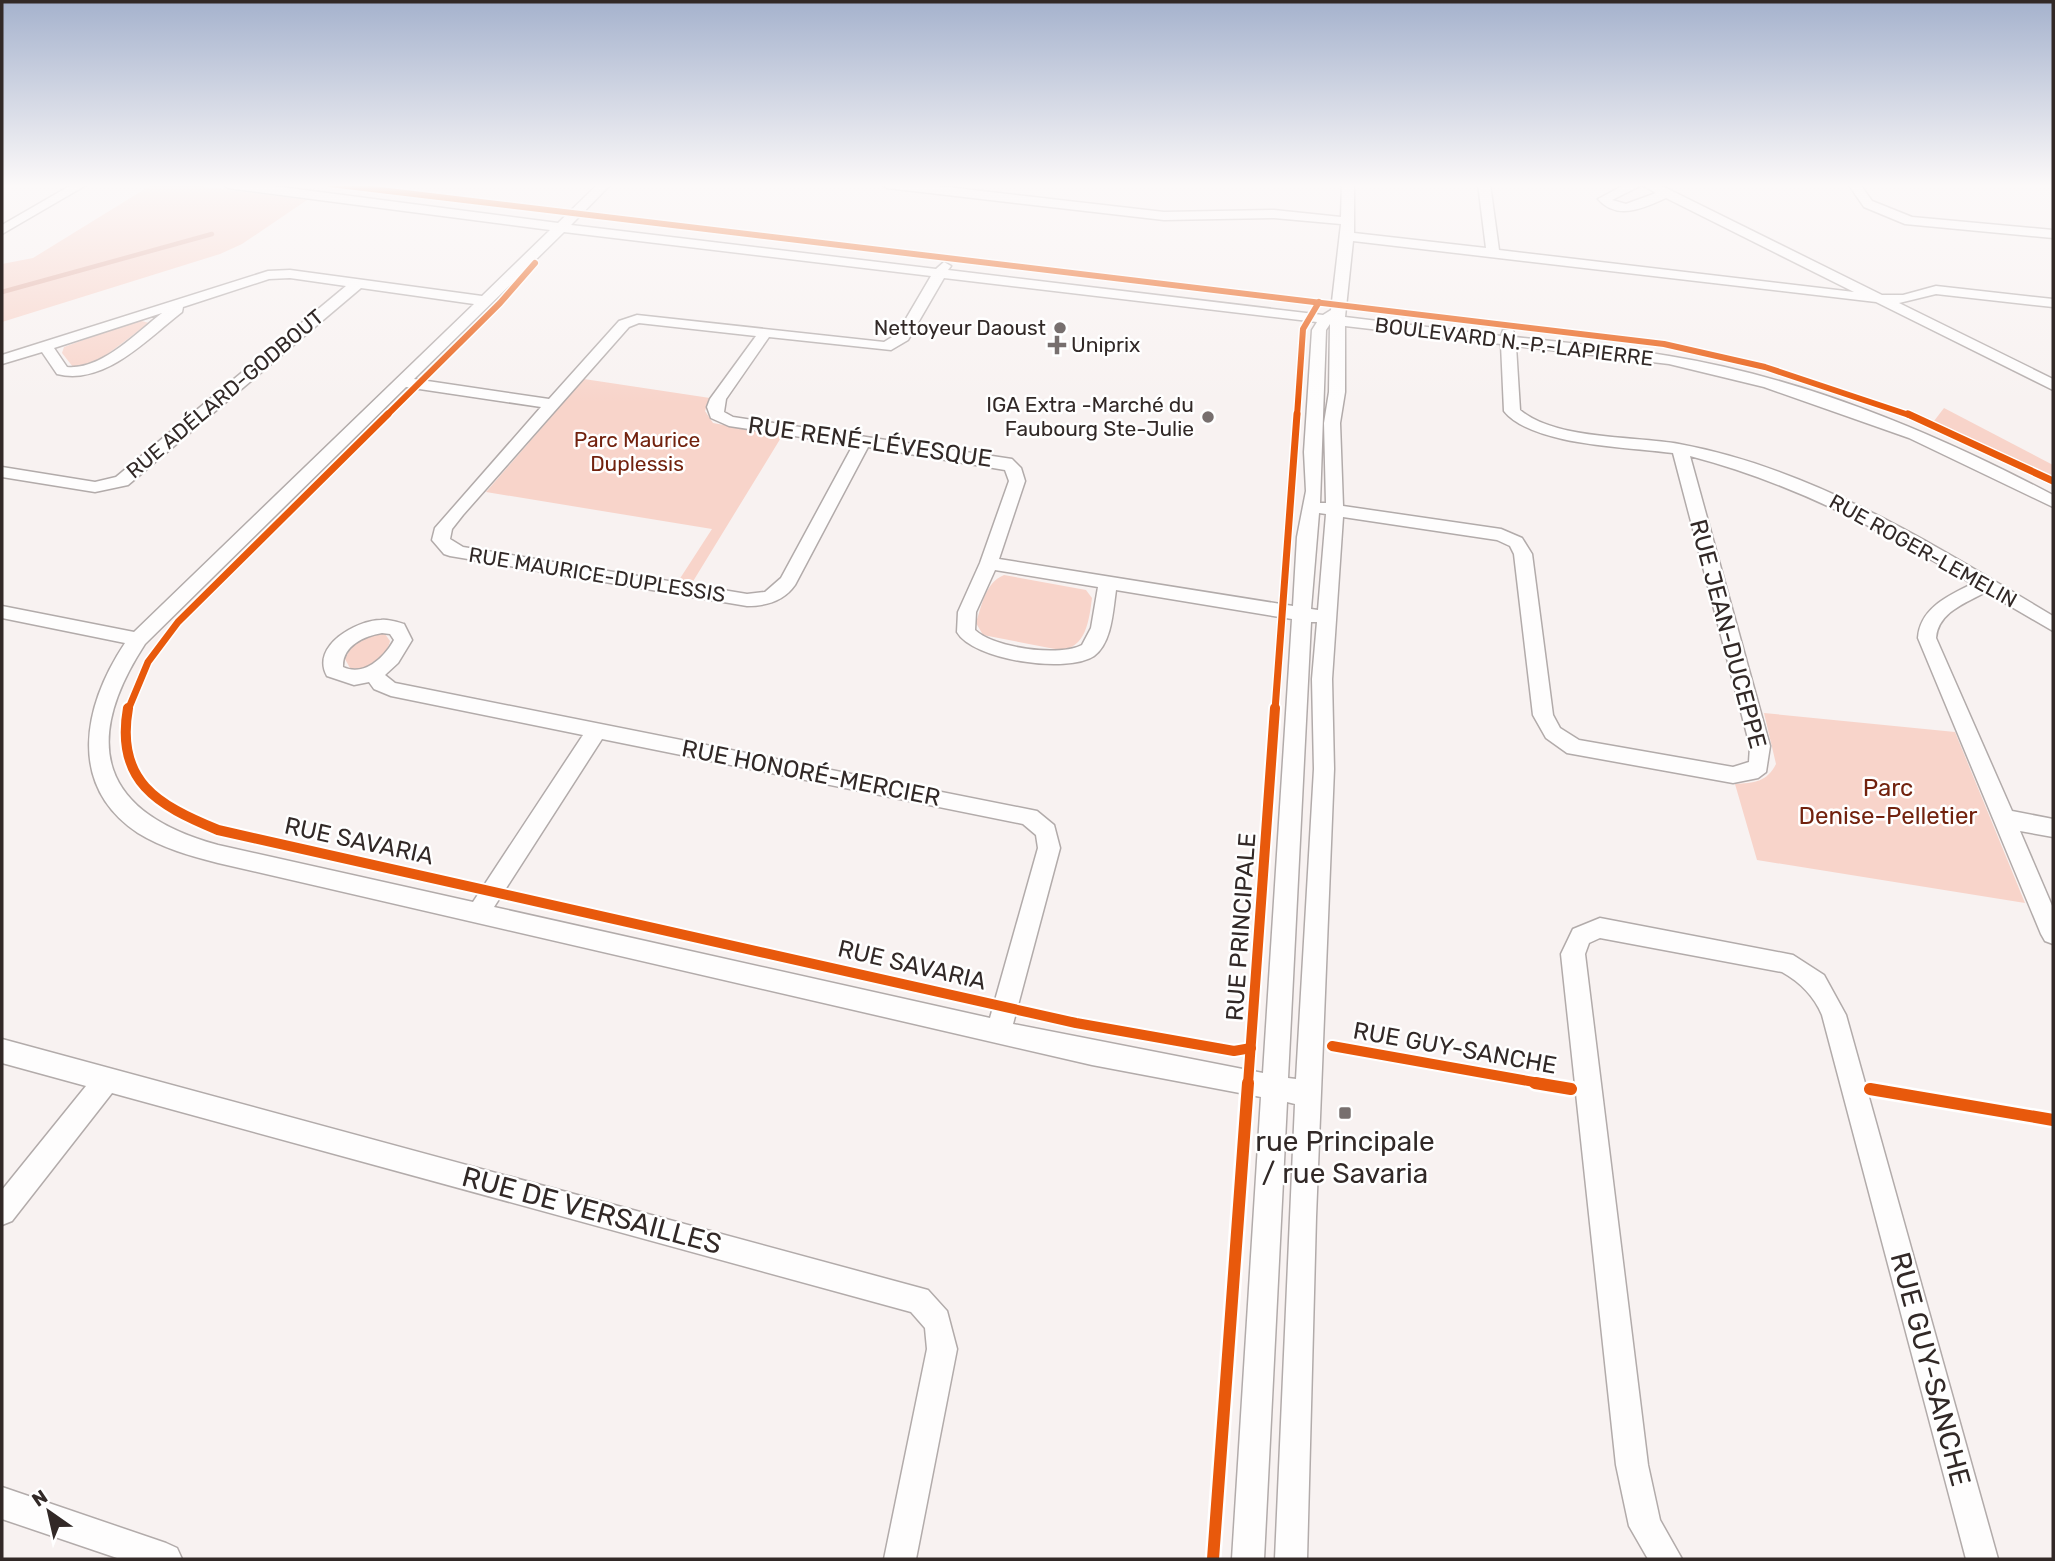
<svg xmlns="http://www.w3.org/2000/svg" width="2055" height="1561" viewBox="0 0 2055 1561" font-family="Rubik,sans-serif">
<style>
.green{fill:#f8d4ca}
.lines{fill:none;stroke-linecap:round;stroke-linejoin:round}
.stream{stroke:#e2b0a4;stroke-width:4.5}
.minor-casing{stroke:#b2abaa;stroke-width:3}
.minor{fill:#fefdfd;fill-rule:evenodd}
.cycleway-far3-casing{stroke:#fff;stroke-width:9}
.cycleway-far2-casing{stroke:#fff;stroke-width:10}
.cycleway-far1-casing{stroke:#fff;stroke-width:14}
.cycleway-casing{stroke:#fff;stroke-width:17}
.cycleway-far3{stroke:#e8590c;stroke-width:6}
.cycleway-far2{stroke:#e8590c;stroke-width:7}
.cycleway-far1{stroke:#e8590c;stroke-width:10}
.cycleway{stroke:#e8590c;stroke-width:12}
.poi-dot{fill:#776f6e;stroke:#fff;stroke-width:2.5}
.labels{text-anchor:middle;stroke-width:5;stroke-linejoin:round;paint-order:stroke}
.far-poi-label{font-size:21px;fill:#322927;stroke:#fff;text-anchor:end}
.far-street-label{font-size:21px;fill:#322927;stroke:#fff}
.far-park-label{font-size:21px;fill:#72220e;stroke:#fff}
.street-label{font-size:24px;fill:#322927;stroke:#fff}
.park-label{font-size:24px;fill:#72220e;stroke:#fff}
.near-poi-label{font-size:28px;fill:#322927;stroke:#fff}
.near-street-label{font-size:28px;fill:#322927;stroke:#fff}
</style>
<rect width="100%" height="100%" fill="#f8f2f1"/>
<!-- green -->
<g class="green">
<path d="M 153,184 L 183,184 L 307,200 L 242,244 L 220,254 L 2,322 L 2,264 L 33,258 Z"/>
<path d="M 138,320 L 149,323 L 97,362 L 73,367 L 62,353 L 64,347 Z"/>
<path d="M 584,379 L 710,398 L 705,411 L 713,423 L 782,436 L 692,583 L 679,580 L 712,529 L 486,492 Z"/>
<path d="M 1944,408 L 2053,465 L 2053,478 L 1934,421 Z"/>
<path d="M 1004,575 L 1086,590 L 1092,598 C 1089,621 1086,648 1060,650 L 983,635 L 976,623 C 982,605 985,583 1004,575 Z"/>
<path d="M 379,633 L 385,634 L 390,641 C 386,659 368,671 350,668 L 345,659 C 351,645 363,635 379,633 Z"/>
<path d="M 1764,713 L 1955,732 L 2025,903 L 1757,860 L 1735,784 C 1754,783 1767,782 1776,764 Z"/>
</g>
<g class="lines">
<!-- stream -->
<path class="stream" d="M 2,292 L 212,234"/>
<defs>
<g id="minor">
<path d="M 73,184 L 88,184 L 2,234 L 2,225 Z"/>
<path d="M 222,184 L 258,184 L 558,223 L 598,184 L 611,184 L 571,225 L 936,269 L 944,262 L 951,266 L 948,270 L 1323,315 L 1331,310 L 1341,224 L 1274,218 L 1164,220 L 887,188 L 881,184 L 921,184 L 1164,212 L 1274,210 L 1341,217 L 1342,184 L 1354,184 L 1354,233 L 1486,248 L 1478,184 L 1490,184 L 1499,250 L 1854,292 L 1666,198 C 1644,208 1617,221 1598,199 L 1626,184 L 1658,184 L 1882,295 L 1903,295 L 1936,286 L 2053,299 L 2053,307 L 1936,294 L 1899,303 L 2053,379 L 2053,390 L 1876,302 L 1353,241 L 1345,317 L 1501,336 L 1503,330 L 1513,330 L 1515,337 C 1566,343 1618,347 1669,356 C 1804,378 1933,432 2053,495 L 2053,507 L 1909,438 L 1764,387 L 1669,364 L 1516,346 L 1520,410 C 1556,440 1633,436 1679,444 C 1815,469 1936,546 2053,616 L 2053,631 L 1986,592 C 1966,603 1938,612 1936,638 L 2012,811 L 2053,819 L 2053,837 L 2020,831 L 2053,908 L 2053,944 L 2045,941 L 2041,934 L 1918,638 C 1920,608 1948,596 1972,584 L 1958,575 C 1872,525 1786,481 1690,456 L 1770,746 L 1766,772 L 1758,778 L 1733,783 L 1567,753 L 1546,738 L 1533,715 L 1514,554 L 1510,546 L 1497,540 L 1343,517 L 1332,679 L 1334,769 L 1316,1217 L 1307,1559 L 1275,1559 L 1295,1104 L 1287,1102 L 1264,1559 L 1232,1559 L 1261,1097 L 1092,1065 L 218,863 C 191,856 162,848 138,833 C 66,785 84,705 125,643 L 2,618 L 2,606 L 134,632 L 474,304 L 361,288 L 128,485 L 95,492 L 2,477 L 2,467 L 95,482 L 116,477 L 346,286 L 290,278 L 269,279 L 183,307 L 182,312 C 147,339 105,386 57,374 L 42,352 L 2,364 L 2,355 L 268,271 L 290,270 L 482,296 L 550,230 L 228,188 ZM 1642,185 L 1656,193 L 1626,204 L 1612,200 ZM 564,232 L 931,276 L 897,334 L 884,342 L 637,315 L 619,321 L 549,399 L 414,379 ZM 944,278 L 1317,322 L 1312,330 L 1304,452 L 1306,491 L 1297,537 L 1293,606 L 999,559 L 1025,481 L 1021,468 L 1012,459 L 733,417 L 724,412 L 726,399 L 769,337 L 891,350 L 908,340 ZM 162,313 C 136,333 102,370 67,367 L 54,348 ZM 639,323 L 756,336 L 710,399 L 707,407 L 711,418 L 729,426 L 853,445 L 781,578 L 765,592 L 747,594 L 463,547 L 450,539 L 452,529 L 463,515 L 629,327 ZM 1330,324 L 1329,392 L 1324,423 L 1326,503 L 1320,503 L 1326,330 ZM 1345,326 L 1501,344 L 1504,411 C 1532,446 1630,447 1673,453 L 1750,746 L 1749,762 L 1733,767 L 1579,740 L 1560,728 L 1553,715 L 1532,554 L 1522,538 L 1501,529 L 1343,506 L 1340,423 L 1345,392 ZM 406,387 L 541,407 L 435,528 L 432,540 L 444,554 L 450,556 L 747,606 C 766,606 784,601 795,585 L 868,447 L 1005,470 L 1009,481 L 980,563 L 958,612 L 957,632 C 973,660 1067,674 1094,656 C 1112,643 1113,610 1116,590 L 1292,619 L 1263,1073 L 1013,1024 L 1060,848 L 1054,825 L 1037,811 L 395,683 L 385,675 L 398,663 L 412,640 L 404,624 C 397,622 388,619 381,620 C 357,620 310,646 327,676 L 354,685 L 369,682 L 374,689 L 391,696 L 583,735 L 473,902 L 218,845 C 101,813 80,744 145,644 ZM 1319,513 L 1326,514 L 1318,610 L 1311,609 ZM 995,570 L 1098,587 L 1091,628 L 1082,645 C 1059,657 994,648 975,630 L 976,612 ZM 1311,622 L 1317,622 L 1312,679 L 1314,769 L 1296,1079 L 1288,1078 ZM 382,633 L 390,634 L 394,640 C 384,658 364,677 343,667 C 342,646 364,636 382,633 ZM 602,739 L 1023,824 L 1036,835 L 1038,848 L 990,1018 L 494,907 Z"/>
<path d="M 1848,184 L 1860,184 L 1872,201 L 1912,217 L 2053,230 L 2053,238 L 1905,224 L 1864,207 Z"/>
<path d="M 1600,918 L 1793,955 L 1824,975 L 1846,1015 L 1998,1559 L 1966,1559 L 1822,1015 C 1814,996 1800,982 1782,972 L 1600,938 L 1589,943 L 1585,954 L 1648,1465 L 1660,1520 L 1682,1559 L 1648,1559 L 1629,1526 L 1616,1465 L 1561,954 L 1573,929 Z"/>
<path d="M 2,1039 L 928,1290 L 947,1311 L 957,1349 L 916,1559 L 884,1559 L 927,1349 L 925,1328 L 911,1312 L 112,1093 L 12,1221 L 2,1225 L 2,1190 L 86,1086 L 2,1063 Z"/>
<path d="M 2,1487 L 166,1543 L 177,1548 L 182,1559 L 120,1559 L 2,1519 Z"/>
</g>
</defs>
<!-- minor casing -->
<use href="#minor" class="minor-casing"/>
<!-- minor -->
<use href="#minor" class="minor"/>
<defs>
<g id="cycleway-far3">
<path d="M 330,184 L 1664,344 L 1765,367 L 1912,416"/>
<path d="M 386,416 L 500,303 L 535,263"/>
<path d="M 1297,416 L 1303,329 L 1319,302"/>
</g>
<g id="cycleway-far2">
<path d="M 1908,414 L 2053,481"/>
<path d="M 128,710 L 148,662 L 178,622 L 388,414"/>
<path d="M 1275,710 L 1297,414"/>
</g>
<g id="cycleway-far1">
<path d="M 128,708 C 115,781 157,805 218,830 L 1076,1023 L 1234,1051 L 1251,1048"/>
<path d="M 1332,1046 L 1545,1084"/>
<path d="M 1248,1084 L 1275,708"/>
</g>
<g id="cycleway">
<path d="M 1535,1083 L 1571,1089"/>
<path d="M 1870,1089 L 2053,1120"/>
<path d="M 1213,1559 L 1248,1083"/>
</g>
</defs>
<!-- cycleway-far3 casing -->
<use href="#cycleway-far3" class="cycleway-far3-casing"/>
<!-- cycleway-far2 casing -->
<use href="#cycleway-far2" class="cycleway-far2-casing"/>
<!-- cycleway-far1 casing -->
<use href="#cycleway-far1" class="cycleway-far1-casing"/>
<!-- cycleway casing -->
<use href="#cycleway" class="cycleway-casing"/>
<!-- cycleway-far3 -->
<use href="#cycleway-far3" class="cycleway-far3"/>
<!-- cycleway-far2 -->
<use href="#cycleway-far2" class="cycleway-far2"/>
<!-- cycleway-far1 -->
<use href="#cycleway-far1" class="cycleway-far1"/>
<!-- cycleway -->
<use href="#cycleway" class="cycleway"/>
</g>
<!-- sky -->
<linearGradient id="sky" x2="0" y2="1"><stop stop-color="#a5b2cd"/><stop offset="0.46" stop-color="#fcf9f9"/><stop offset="1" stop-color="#fcf9f9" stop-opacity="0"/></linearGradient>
<rect width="2055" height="403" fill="url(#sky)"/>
<!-- markers -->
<g class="poi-dot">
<circle cx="1060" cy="328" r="7"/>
<path d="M1053.5 334.5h7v7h7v7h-7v7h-7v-7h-7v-7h7z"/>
<circle cx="1208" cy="417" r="7"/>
<rect x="1338" y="1106" width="14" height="14" rx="3.5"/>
</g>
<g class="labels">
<!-- far-poi labels -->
<g class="far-poi-label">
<text x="1046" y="335">Nettoyeur Daoust</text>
<text x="1071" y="352" text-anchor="start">Uniprix</text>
<text x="1194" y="412">IGA Extra -Marché du<tspan x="1194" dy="24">Faubourg Ste-Julie</tspan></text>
</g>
<!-- far-street labels -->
<g class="far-street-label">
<text transform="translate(1514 342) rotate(7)" y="7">BOULEVARD N.-P.-LAPIERRE</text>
<text transform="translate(225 394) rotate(-40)" y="7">RUE ADÉLARD-GODBOUT</text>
<text transform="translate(1923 551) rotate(29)" y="7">RUE ROGER-LEMELIN</text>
<text transform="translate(597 575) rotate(9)" y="7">RUE MAURICE-DUPLESSIS</text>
</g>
<!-- far-park labels -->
<g class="far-park-label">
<text x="637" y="447">Parc Maurice<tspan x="637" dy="24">Duplessis</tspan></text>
</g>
<!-- street labels -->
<g class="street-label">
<text transform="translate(870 442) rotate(8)" y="8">RUE RENÉ-LÉVESQUE</text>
<text transform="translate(1728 634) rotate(75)" y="8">RUE JEAN-DUCEPPE</text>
<text transform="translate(811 773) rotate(11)" y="8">RUE HONORÉ-MERCIER</text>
<text transform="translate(359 841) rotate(12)" y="8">RUE SAVARIA</text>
<text transform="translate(1241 927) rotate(-86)" y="8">RUE PRINCIPALE</text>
<text transform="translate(912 965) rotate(13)" y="8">RUE SAVARIA</text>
<text transform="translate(1455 1048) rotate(10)" y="8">RUE GUY-SANCHE</text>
</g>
<!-- park labels -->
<g class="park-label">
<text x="1888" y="796">Parc<tspan x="1888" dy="28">Denise-Pelletier</tspan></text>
</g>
<!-- near-poi labels -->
<g class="near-poi-label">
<text x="1345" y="1151">rue Principale<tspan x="1345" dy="32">/ rue Savaria</tspan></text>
</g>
<!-- near-street labels -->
<g class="near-street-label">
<text transform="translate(592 1210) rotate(15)" y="10">RUE DE VERSAILLES</text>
<text transform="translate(1931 1369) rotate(75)" y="10">RUE GUY-SANCHE</text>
</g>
</g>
<!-- border -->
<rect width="2055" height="1561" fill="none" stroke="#322927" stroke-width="7"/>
<!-- north arrow -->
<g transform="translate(49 1512) rotate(326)" stroke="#ffffff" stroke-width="5" paint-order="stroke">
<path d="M0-5L12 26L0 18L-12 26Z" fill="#322927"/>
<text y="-10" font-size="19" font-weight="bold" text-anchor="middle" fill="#322927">N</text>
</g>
</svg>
